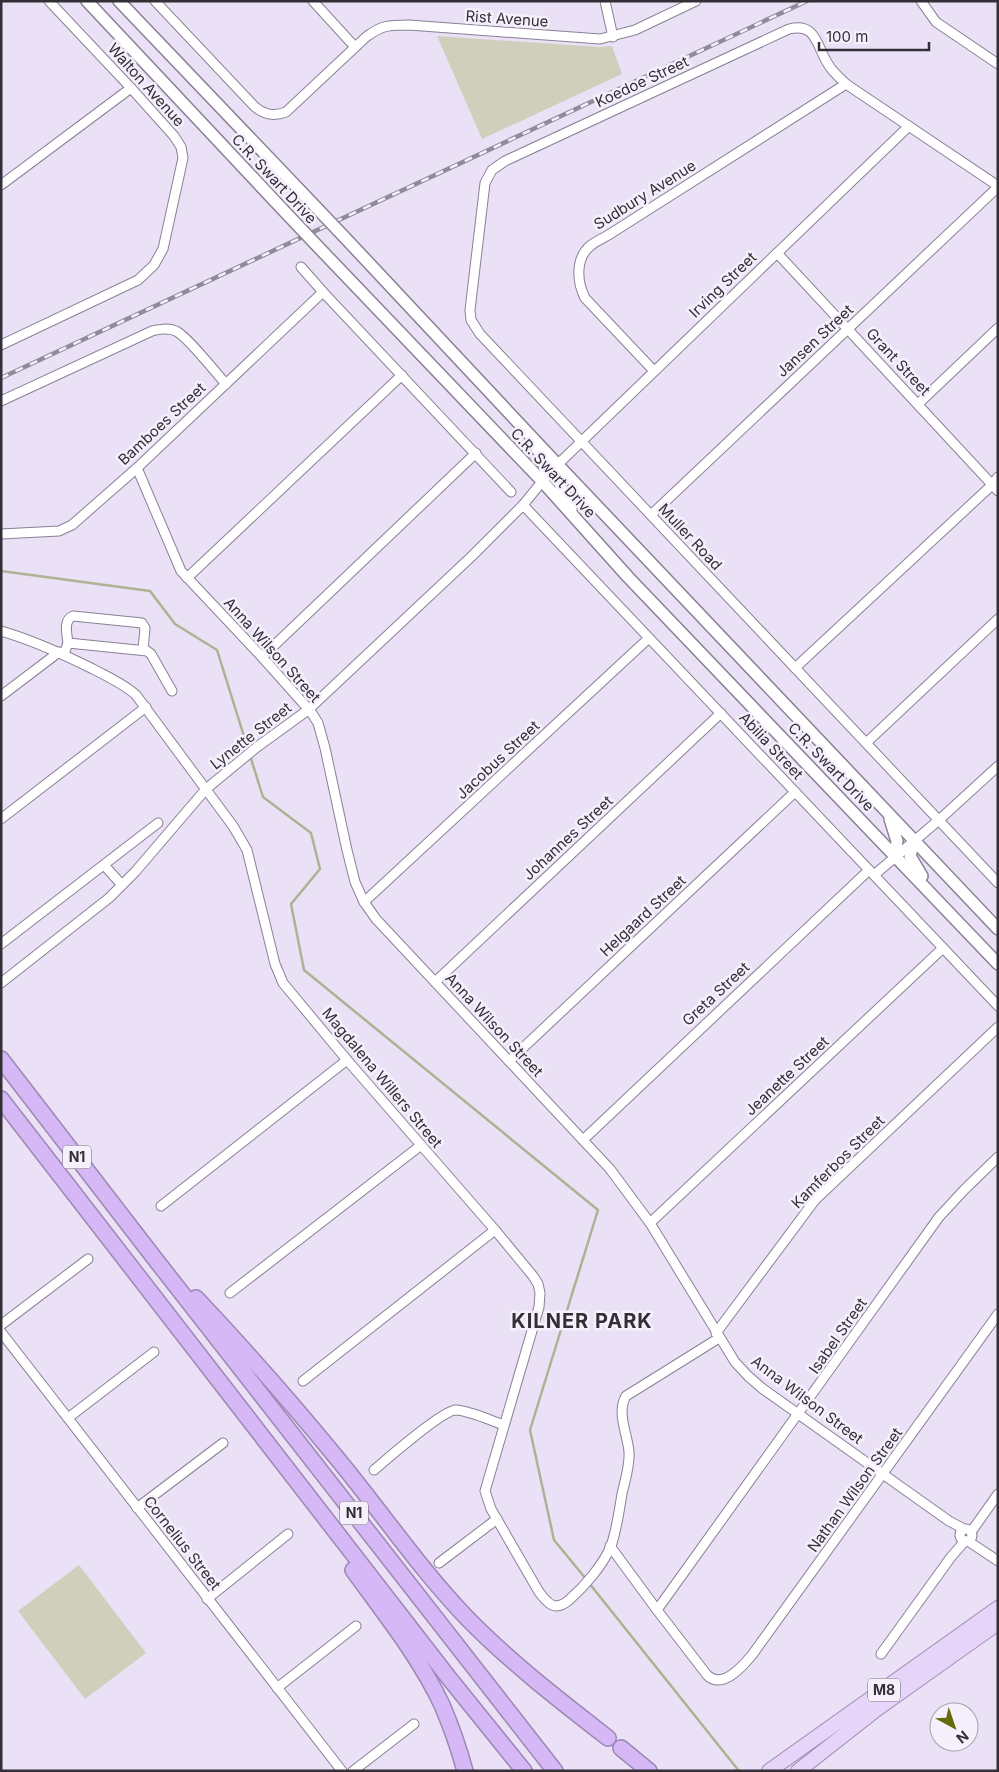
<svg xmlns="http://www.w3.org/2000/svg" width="999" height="1772" viewBox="0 0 999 1772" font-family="Inter,sans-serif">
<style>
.green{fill:#ced0bc}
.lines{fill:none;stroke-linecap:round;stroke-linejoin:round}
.stream{stroke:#afb193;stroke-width:2.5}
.minor-casing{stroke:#8a8195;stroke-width:11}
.secondary-casing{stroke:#8a8195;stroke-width:14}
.primary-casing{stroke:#9c88b2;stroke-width:16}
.motorway-casing{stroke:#9c88b2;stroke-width:18}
.minor{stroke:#fff;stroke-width:9}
.secondary{stroke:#fff;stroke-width:11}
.primary{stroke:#e6d4f9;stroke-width:14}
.motorway{stroke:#d5b8f5;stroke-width:15}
.rail-casing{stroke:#918a99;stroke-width:4.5}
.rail{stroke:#f6f0fd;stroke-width:2.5;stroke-dasharray:8;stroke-linecap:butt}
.secondary-bridge-casing{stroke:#8a8195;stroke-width:14;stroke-linecap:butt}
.secondary-bridge{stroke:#fff;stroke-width:11}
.labels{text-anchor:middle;stroke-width:5;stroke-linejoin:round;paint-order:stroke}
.shield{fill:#f6f0fd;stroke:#6d6972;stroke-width:1}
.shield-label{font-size:14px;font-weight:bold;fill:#322f37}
.street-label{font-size:15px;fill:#322f37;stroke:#f6f0fd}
.district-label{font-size:20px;font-weight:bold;letter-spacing:1px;fill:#322f37;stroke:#f6f0fd}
</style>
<rect width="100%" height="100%" fill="#ebe1f7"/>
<!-- green -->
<g class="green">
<path d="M 437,36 L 600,47 L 612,46 L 622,74 L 482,139 Z"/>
<path d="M 79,1565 L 146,1653 L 85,1699 L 18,1611 Z"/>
</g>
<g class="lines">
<!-- stream -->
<g class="stream">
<path d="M 1,571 L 150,591 L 175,624 L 217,650 L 263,797 L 311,833 L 320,869 L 291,904 L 304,970 L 598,1210 L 530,1430 L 554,1540 L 586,1579"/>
<path d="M 589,1583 L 739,1771"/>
</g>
<defs>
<g id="minor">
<path d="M 155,1 L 254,106 C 264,115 274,117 286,112 L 366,37 C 382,25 389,25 409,25 L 600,39 L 635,30 L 696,1"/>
<path d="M 313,1 L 355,47"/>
<path d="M 605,1 L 613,37"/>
<path d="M 921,1 L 936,22 L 998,64"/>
<path d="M 1,185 L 131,88"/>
<path d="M 998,186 L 846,84 C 841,79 834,73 830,67 C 816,48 818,22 789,29 L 505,161 L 492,170 L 485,183 L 470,310 L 471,320 L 480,334 L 998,883"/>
<path d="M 777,253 L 998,491"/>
<path d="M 301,267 L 323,292 L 511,492"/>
<path d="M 1,345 L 138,280 L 154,265 L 163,249 L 183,158 L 181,147 L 174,136 L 131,88 L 49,1"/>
<path d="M 654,371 L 585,298 C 577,282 575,259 590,246 C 596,241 604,238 610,234 L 846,84"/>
<path d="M 1,401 L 152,331 C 158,329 169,328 176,331 C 188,337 215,372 226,384"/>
<path d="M 918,404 L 998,328"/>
<path d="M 137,468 L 181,571 L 262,657 L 311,712 L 318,723 L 325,748 L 347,850 L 355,882 L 364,902 L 376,919 L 610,1169 L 650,1223 L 735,1362 L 748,1376 L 763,1389 L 949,1521 L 964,1529"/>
<path d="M 554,468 L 909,126"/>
<path d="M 523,505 L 998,1006"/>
<path d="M 651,515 L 998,187"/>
<path d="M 1,534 L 59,531 L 72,525 L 137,468 L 323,292"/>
<path d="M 187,578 L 402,375"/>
<path d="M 1,631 C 33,640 63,654 93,669 C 108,677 124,684 136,695 L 233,826 L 247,850 L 275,964 L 283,983 L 347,1060 L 495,1230 L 533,1276 L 538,1284 L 540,1293 L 539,1307 L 485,1491 L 491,1509 L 539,1592 C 548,1604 555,1612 569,1600 C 585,1586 603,1565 611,1546 C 617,1529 619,1511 622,1494 C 625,1480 630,1466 629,1452 C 628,1435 616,1413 626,1396 L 719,1338"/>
<path d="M 68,643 C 67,634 63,620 73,616 L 142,623 L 145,628 L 143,650"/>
<path d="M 64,654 L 68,643 L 147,651 L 151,654 L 172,691"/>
<path d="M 262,657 L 476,453"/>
<path d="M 795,668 L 992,485 L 998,477"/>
<path d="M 1,696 L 59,652"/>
<path d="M 866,743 L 998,619"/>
<path d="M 1,819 L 146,707"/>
<path d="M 104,865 L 122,885"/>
<path d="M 874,875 L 939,820 L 998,766"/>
<path d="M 364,902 L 649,638"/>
<path d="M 1,944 L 158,823"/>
<path d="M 435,982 L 721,713"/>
<path d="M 1,983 L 109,898 L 135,872 L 206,789 L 257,747 L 308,710 L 472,556 L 523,505 L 545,478"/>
<path d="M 509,1061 L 795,792"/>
<path d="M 583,1140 L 869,870"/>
<path d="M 161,1206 L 347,1060"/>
<path d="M 650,1223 L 943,948"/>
<path d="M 230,1293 L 420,1146"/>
<path d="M 1,1325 L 88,1259"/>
<path d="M 1,1332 L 342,1771"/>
<path d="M 716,1333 L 815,1200 L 998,1027"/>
<path d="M 303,1381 L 495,1230"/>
<path d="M 68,1418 L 154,1352"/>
<path d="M 374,1470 C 387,1459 443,1410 456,1410 C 471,1411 489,1420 504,1425"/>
<path d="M 137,1508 L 223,1443"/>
<circle cx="966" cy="1535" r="6"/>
<path d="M 971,1532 L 998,1494"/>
<path d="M 968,1541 L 998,1561"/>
<path d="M 610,1546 L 657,1610 L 707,1675 C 722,1690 742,1667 752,1655 L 998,1314"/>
<path d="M 439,1563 L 497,1519"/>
<path d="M 207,1599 L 288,1534"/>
<path d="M 657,1610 L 939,1217 L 964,1190 L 998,1157"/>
<path d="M 881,1654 L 951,1557 L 965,1541"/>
<path d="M 277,1688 L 356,1626"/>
<path d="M 353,1771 L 414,1724"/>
</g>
<g id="secondary">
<path d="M 87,1 L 286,213"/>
<path d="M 119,1 L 312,203"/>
<path d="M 350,243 L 557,464 L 998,929"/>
<path d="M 324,253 L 542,481 L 628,577 L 998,964"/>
<path d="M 537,449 L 541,454 L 547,475"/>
<path d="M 555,467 L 562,490 L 571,504 L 571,512"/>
<path d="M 890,819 L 897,841 L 895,856"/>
<path d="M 914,841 L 910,856 L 922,876"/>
</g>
<g id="primary">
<path d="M 769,1771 L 998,1608"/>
<path d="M 798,1771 L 877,1709 L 998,1623"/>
</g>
<g id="motorway">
<path d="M 1,1059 L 152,1255 L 555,1771"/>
<path d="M 1,1099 L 449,1678 L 524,1771"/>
<path d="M 196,1298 C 244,1349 291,1402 336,1457 C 380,1510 419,1568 467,1618 C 510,1662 559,1700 608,1738"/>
<path d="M 353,1570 C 384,1613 419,1656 442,1705 C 451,1726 459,1749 465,1771"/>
<path d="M 621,1748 L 649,1771"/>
</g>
</defs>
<!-- minor casing -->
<use href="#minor" class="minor-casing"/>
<!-- secondary casing -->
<use href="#secondary" class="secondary-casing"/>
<!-- primary casing -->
<use href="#primary" class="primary-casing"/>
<!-- motorway casing -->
<use href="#motorway" class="motorway-casing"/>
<!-- minor -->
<use href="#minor" class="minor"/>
<!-- secondary -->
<use href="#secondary" class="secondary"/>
<!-- primary -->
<use href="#primary" class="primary"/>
<!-- motorway -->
<use href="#motorway" class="motorway"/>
<defs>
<path id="rail" d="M 1,378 L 807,1"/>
</defs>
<!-- rail casing -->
<use href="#rail" class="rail-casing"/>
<!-- rail -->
<use href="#rail" class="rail"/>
<defs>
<g id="secondary-bridge">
<path d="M 312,203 L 350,243"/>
<path d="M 286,213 L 324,253"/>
</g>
</defs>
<!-- secondary-bridge casing -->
<use href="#secondary-bridge" class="secondary-bridge-casing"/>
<!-- secondary-bridge -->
<use href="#secondary-bridge" class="secondary-bridge"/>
</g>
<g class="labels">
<!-- shield labels -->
<g class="shield">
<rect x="63" y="1145.5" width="28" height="23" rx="4"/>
<rect x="340" y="1501.5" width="28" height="23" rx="4"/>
<rect x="868" y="1678.5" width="32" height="23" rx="4"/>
</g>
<g class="shield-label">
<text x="77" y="1162">N1</text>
<text x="354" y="1518">N1</text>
<text x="884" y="1695">M8</text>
</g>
<!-- street labels -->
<g class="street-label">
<text transform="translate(507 19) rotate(4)" y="5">Rist Avenue</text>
<text transform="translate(642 82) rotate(-25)" y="5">Koedoe Street</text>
<text transform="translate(146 85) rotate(48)" y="5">Walton Avenue</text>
<text transform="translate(274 179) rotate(47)" y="5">C.R. Swart Drive</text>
<text transform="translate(645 195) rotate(-32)" y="5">Sudbury Avenue</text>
<text transform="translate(723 285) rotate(-44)" y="5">Irving Street</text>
<text transform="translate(815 341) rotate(-43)" y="5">Jansen Street</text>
<text transform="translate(898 362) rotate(47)" y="5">Grant Street</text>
<text transform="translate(162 424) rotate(-43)" y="5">Bamboes Street</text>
<text transform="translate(553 473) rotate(47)" y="5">C.R. Swart Drive</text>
<text transform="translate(690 537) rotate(47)" y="5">Muller Road</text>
<text transform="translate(272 650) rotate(48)" y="5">Anna Wilson Street</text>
<text transform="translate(251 736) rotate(-38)" y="5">Lynette Street</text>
<text transform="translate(771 746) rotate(47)" y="5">Abilia Street</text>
<text transform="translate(498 760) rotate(-43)" y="5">Jacobus Street</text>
<text transform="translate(831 767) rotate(46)" y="5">C.R. Swart Drive</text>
<text transform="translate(568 838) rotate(-43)" y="5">Johannes Street</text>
<text transform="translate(643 916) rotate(-43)" y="5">Helgaard Street</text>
<text transform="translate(716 994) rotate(-43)" y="5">Greta Street</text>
<text transform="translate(494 1025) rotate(47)" y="5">Anna Wilson Street</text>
<text transform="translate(787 1076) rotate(-43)" y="5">Jeanette Street</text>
<text transform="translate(382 1078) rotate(50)" y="5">Magdalena Willers Street</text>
<text transform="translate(838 1162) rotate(-45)" y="5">Kamferbos Street</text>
<text transform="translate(838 1336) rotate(-55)" y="5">Isabel Street</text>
<text transform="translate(807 1400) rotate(37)" y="5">Anna Wilson Street</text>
<text transform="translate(855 1490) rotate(-54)" y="5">Nathan Wilson Street</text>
<text transform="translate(182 1543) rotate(52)" y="5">Cornelius Street</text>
</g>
<!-- district labels -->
<g class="district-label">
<text x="582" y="1328">KILNER PARK</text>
</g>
</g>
<!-- border -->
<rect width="999" height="1772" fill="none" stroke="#322f37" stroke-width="5"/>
<!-- north arrow -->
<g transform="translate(954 1727) rotate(140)"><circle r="24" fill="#f6f0fd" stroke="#a8a3ae"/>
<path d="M0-4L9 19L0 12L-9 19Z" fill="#686907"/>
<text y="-8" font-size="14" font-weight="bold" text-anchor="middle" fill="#322f37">N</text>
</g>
<!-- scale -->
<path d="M819 42v8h110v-8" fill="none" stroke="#322f37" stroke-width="2.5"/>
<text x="826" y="42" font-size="15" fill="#322f37" stroke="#f6f0fd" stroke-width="4" paint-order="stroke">100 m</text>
</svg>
